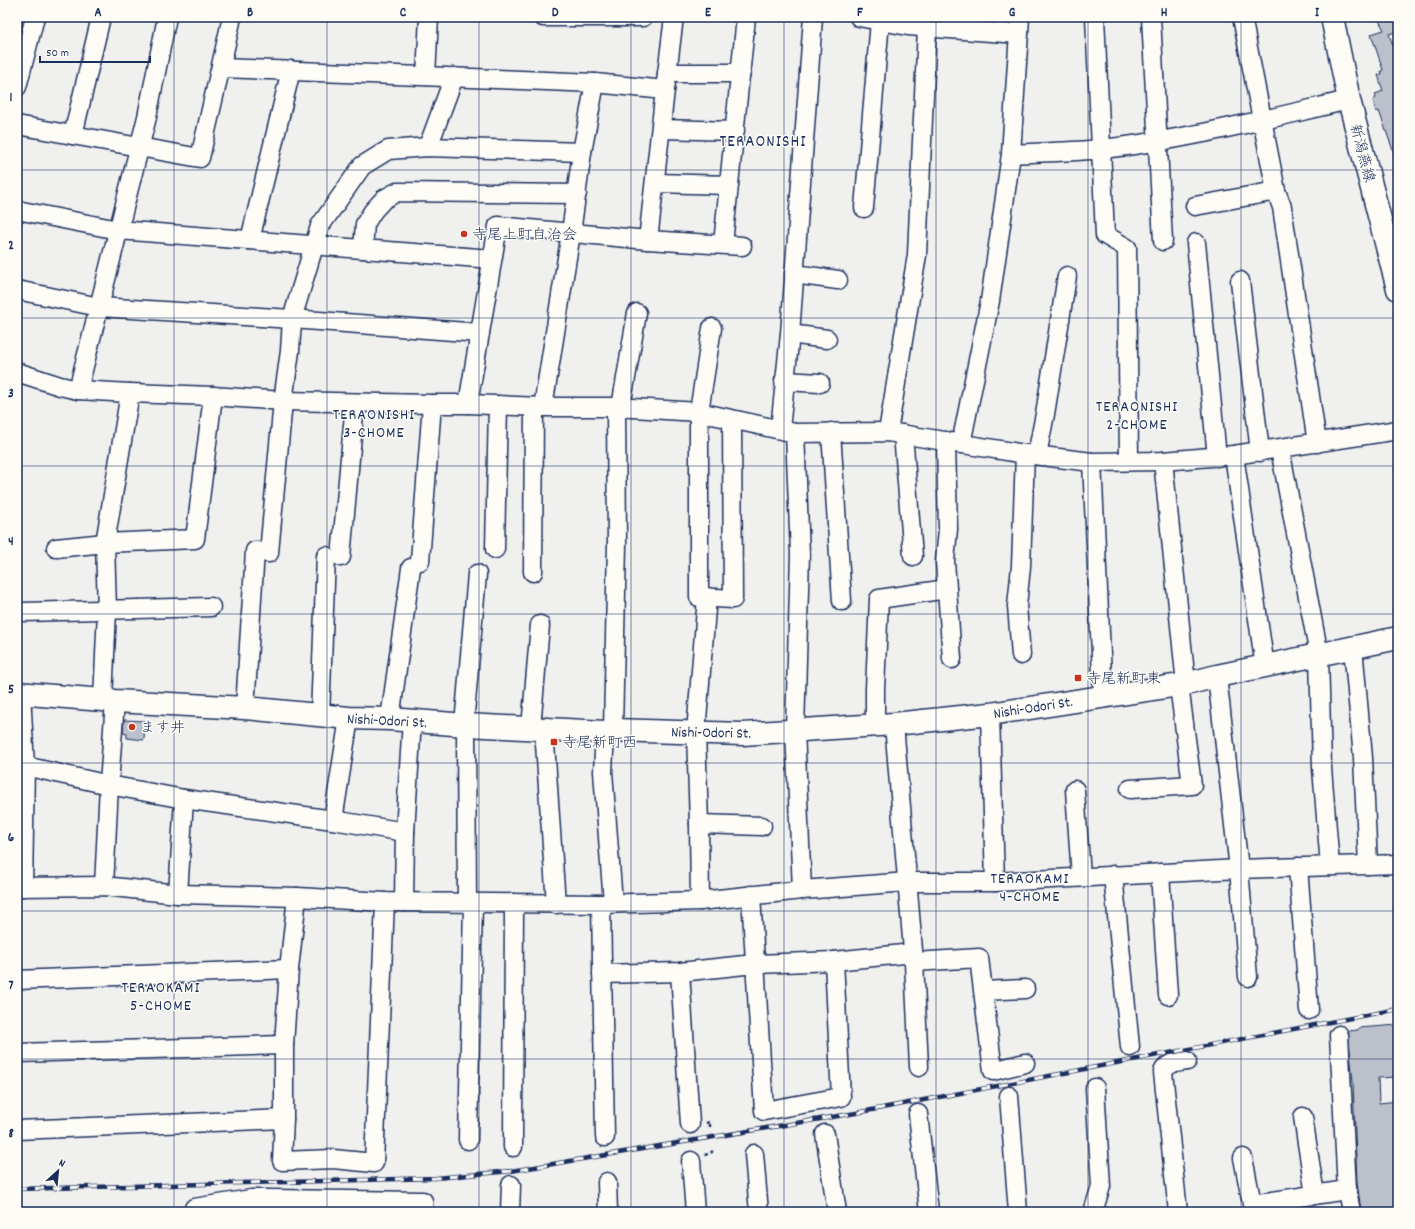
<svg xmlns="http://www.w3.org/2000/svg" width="1415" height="1229" viewBox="0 0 1415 1229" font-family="Dekko,'Klee One',sans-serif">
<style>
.building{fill:#bbc0ca;stroke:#1b2f5e}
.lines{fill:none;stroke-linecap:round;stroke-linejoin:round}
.minor-casing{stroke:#1b2f5e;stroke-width:21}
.tertiary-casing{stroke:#1b2f5e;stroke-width:25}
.primary-casing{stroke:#1b2f5e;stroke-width:25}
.path{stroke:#1b2f5e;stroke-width:2.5;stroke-dasharray:3 3;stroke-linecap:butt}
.minor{stroke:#fdfcf7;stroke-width:18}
.tertiary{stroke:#fdfcf7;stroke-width:22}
.primary{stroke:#fdfcf7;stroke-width:22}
.rail-casing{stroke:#1b2f5e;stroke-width:4.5}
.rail{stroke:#fdfcf7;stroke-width:3;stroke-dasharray:9;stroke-linecap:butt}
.grid{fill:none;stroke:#1b2f5e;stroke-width:1;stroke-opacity:0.55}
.poi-dot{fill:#c8321e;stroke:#fdfcf7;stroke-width:1.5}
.labels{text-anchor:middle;stroke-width:3;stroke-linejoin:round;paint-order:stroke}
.street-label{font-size:15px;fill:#1b2f5e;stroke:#fdfcf7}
.poi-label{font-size:15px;fill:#1b2f5e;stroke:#fdfcf7;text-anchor:start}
.neighbourhood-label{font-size:16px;letter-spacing:1px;fill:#1b2f5e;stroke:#fdfcf7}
.quarter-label{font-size:17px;letter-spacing:1px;fill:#1b2f5e;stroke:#fdfcf7}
.neatline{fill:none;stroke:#1b2f5e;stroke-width:1.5}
.grid-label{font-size:13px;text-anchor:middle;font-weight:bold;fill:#1b2f5e}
</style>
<rect width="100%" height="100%" fill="#f0f0ee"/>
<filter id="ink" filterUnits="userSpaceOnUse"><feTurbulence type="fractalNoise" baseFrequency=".025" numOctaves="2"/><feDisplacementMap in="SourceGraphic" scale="8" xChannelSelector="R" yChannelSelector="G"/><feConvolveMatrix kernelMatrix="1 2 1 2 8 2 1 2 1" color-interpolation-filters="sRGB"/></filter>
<g filter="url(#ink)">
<!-- building -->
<g class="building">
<path d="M 1377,17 L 1398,17 L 1398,31 L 1389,34 L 1398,60 L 1398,159 L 1396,159 L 1379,111 L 1376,112 L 1373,100 L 1376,98 L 1375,94 L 1383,91 L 1378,75 L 1382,74 L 1381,71 L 1383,70 L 1371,34 L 1384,30 Z"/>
<path d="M 124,720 L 145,721 L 144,740 L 127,738 L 127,734 L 123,733 Z"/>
<path d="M 1398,1025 L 1398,1077 L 1378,1078 L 1379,1103 L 1398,1101 L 1398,1208 L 1376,1212 L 1369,1212 L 1368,1210 L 1361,1211 L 1357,1182 L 1353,1082 L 1348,1031 L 1358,1030 L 1358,1028 Z"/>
</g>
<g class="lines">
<defs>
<g id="minor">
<path d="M 543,17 L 643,17"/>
<path d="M 859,17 L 908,26 L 1019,34"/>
<path d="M 1095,17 L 1105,235 L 1127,248 L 1129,461"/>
<path d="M 1151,17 L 1163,241"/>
<path d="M 1242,17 L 1276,191 L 1282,207 L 1317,443"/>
<path d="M 221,68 L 595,83"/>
<path d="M 667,73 L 741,73"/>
<path d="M 426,76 L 429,17"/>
<path d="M 17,87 L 35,17"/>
<path d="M 17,125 L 200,158 L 232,17"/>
<path d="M 661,129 L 735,131"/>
<path d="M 73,135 L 101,17"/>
<path d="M 428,147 L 454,77"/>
<path d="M 1011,154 C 1041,152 1072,152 1102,149 C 1186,140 1267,119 1349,100"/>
<path d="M 655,183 L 729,185"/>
<path d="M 1195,206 L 1276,191"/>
<path d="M 864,208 L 880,21"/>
<path d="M 17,210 L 118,230 L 492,259"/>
<path d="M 250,240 L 291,70"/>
<path d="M 648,240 L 742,246"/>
<path d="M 1196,243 L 1217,457"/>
<path d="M 723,244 L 746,17"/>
<path d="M 363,249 L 365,224 L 373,211 L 384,199 L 397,192 L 577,194"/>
<path d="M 794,274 L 838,280"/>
<path d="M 1240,281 L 1260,452"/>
<path d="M 17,290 L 99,307 L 292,319 L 480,333"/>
<path d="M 712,328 L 699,412 L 699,597 L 733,599 L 732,420"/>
<path d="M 790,334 L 827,339"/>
<path d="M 17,372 L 60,386 L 78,390 L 130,393 L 213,396 L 283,401 L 432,404 L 468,404 L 543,407 L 616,407 L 699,412 L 795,433 L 888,432 L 1025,454 L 1092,462 L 1163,461 L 1234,455 L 1398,430"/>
<path d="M 784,381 L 820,383"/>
<path d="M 78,390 L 147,117 L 167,17"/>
<path d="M 468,404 L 498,226 L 648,240 L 665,90"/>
<path d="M 543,407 L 571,233 L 582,152 L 595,83 L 665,90 L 674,17"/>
<path d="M 621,407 L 637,313"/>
<path d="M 780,429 L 790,334 L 813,17"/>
<path d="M 831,432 L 842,601"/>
<path d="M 888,432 L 917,255 L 927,27"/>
<path d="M 795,433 L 800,554 L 795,730 L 802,890"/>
<path d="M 903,434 L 913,556"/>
<path d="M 946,441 L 948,529 L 945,561 L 952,659"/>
<path d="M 961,444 L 990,301 L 1003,211 L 1011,154 L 1020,17"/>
<path d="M 1280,449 L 1319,655 L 1322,768 L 1330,866"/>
<path d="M 1037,455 L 1045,414 L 1067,276"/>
<path d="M 1234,455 L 1265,667"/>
<path d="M 1163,461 L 1186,684"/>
<path d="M 1092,462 L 1103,697"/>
<path d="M 56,548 L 105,543 L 195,539 L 213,396"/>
<path d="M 495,549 L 498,405"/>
<path d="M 341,557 L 355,403"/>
<path d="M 420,561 L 432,404"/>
<path d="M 533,572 L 534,407"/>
<path d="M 24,612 L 211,607"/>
<path d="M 1353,647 L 1363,758 L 1368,865"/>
<path d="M 1021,655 L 1017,606 L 1021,566 L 1025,454"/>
<path d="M 1217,676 L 1239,869 L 1248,977"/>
<path d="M 21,693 L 25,766 L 23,887"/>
<path d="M 103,700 L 107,610 L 105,543 L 130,393"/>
<path d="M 245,708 L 255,551 L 269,553 L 283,401 L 290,351 L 292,319 L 320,226 L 362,166 L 388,150 L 428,147 L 582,152"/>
<path d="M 990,714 L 995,882"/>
<path d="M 320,716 L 326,556"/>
<path d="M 390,719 L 411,568"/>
<path d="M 894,724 L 914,962 L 919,1067"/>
<path d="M 464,725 L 477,574"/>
<path d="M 466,725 L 467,903"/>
<path d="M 875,725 L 875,689 L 879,599 L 947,589"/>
<path d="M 531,728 L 540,625"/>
<path d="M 544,729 L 556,904"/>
<path d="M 613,730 L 617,544 L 616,407"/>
<path d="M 605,732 L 603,772 L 613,903"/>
<path d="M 25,766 L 109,785 L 184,799 L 333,820 L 405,832"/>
<path d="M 1130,789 L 1192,785 L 1179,685"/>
<path d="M 1075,790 L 1081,877"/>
<path d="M 333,820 L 349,718"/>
<path d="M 699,824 L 762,826"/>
<path d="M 1298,867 L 1309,1010"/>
<path d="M 1160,873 L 1168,995"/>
<path d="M 1113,875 L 1130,1047"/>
<path d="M 104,886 L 109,785 L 115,701"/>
<path d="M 17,887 L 104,886 L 178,894 L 297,897 L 385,902 L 601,904 L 700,901 L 802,890 L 908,882 L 995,882 L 1239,869 L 1398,864"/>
<path d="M 178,894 L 184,799"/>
<path d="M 751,895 L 764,1111 L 841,1097 L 834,961"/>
<path d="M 700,901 L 699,824 L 696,732 L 707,597"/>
<path d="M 404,902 L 405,832 L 412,720"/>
<path d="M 601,904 L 605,1137"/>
<path d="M 914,962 L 979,958 L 993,1071 L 1025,1063"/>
<path d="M 680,972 L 690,1124"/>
<path d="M 602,974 L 680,972 L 754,964 L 834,961 L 913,953"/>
<path d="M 17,980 L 289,969"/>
<path d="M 984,991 L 1025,989"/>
<path d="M 1339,1035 L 1347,1190 L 1351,1212"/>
<path d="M 17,1053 L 284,1045"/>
<path d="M 1009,1096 L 1018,1212"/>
<path d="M 918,1114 L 929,1212"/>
<path d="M 1303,1117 L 1315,1195"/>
<path d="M 284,1119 L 282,1161 L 333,1159 L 374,1163 L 385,902"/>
<path d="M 17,1130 L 284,1119 L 284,1045 L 289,969 L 297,897"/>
<path d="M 825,1134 L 837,1212"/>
<path d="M 468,1140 L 473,903"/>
<path d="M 513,1147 L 514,903"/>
<path d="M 754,1154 L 759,1212"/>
<path d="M 1243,1158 L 1252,1204 L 1347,1190"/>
<path d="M 691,1161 L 695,1212"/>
<path d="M 607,1182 L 608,1212"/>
<path d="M 194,1212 L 194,1208 L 251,1199 L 270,1199 L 423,1201 L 423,1212"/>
<path d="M 510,1212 L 511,1185"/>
<path d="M 1093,1212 L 1101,1186 L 1095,1088"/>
<path d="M 1178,1212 L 1163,1072 C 1167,1062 1177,1063 1187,1061"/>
</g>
<path id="tertiary" d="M 17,693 L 115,701 L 245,708 L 349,718 L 390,719 L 466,725 L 605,732 L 613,730 L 743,734 L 894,724 L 990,714 L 1186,684 L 1217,676 L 1398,638"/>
<path id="primary" d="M 1332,17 L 1349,100 L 1398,289"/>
</defs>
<!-- minor casing -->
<use href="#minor" class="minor-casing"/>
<!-- tertiary casing -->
<use href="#tertiary" class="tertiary-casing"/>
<!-- primary casing -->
<use href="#primary" class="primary-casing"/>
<!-- path -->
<g class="path">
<path d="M 706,1123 L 710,1122 L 710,1128"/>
<path d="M 705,1155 L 712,1152 L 712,1148"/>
</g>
<!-- minor -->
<use href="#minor" class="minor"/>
<!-- tertiary -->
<use href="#tertiary" class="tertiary"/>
<!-- primary -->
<use href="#primary" class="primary"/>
<defs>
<path id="rail" d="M 17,1189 L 436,1178 L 511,1171 L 856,1113 L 1398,1009"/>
</defs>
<!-- rail casing -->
<use href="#rail" class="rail-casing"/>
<!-- rail -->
<use href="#rail" class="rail"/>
</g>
</g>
<!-- grid -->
<path class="grid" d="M 174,17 L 174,1212M 327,17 L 327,1212M 479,17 L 479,1212M 631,17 L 631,1212M 784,17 L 784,1212M 936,17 L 936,1212M 1088,17 L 1088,1212M 1241,17 L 1241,1212M 17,170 L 1398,170M 17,318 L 1398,318M 17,466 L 1398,466M 17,614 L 1398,614M 17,763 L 1398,763M 17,911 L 1398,911M 17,1059 L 1398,1059"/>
<!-- markers -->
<g class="poi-dot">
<circle cx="464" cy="234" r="4"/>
<rect x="1074" y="674" width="8" height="8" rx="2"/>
<circle cx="132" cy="727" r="4"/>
<rect x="550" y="738" width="8" height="8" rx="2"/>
</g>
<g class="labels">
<!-- street labels -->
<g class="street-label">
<text transform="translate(1363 153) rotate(75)" y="5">新潟燕線</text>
<text transform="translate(1033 707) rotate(-9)" y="5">Nishi-Odori St.</text>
<text transform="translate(387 720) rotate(3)" y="5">Nishi-Odori St.</text>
<text transform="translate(711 732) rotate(1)" y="5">Nishi-Odori St.</text>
</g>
<!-- poi labels -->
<g class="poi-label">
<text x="472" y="239">寺尾上町自治会</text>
<text x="1086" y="683">寺尾新町東</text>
<text x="140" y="732">ます井</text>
<text x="562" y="747">寺尾新町西</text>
</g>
<!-- neighbourhood labels -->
<g class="neighbourhood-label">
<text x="1137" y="411">TERAONISHI<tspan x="1137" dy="18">2-CHOME</tspan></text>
<text x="374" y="419">TERAONISHI<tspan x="374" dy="18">3-CHOME</tspan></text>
<text x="1030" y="883">TERAOKAMI<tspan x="1030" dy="18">4-CHOME</tspan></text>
<text x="161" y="992">TERAOKAMI<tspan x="161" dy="18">5-CHOME</tspan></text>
</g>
<!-- quarter labels -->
<g class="quarter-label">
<text x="763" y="146">TERAONISHI</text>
</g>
</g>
<!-- margin -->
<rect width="1415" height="1229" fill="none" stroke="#fdfcf7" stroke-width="44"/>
<!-- north arrow -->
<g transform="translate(58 1171) rotate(27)" stroke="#fdfcf7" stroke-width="3" paint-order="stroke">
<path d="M0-3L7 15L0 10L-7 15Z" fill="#1b2f5e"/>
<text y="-6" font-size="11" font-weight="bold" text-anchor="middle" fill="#1b2f5e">N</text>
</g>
<!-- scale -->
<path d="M40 56v6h110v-6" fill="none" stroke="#1b2f5e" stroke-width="2"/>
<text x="46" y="56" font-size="12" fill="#1b2f5e" stroke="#fdfcf7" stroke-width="3" paint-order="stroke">50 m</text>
<rect x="22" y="22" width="1371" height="1185" class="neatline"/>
<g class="grid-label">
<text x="98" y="16">A</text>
<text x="250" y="16">B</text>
<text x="403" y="16">C</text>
<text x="555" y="16">D</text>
<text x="708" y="16">E</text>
<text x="860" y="16">F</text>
<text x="1012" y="16">G</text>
<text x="1164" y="16">H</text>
<text x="1317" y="16">I</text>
<text x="11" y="101">1</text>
<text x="11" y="249">2</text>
<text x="11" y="397">3</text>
<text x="11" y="545">4</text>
<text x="11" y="693">5</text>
<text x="11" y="841">6</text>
<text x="11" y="989">7</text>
<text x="11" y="1137">8</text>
</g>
</svg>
